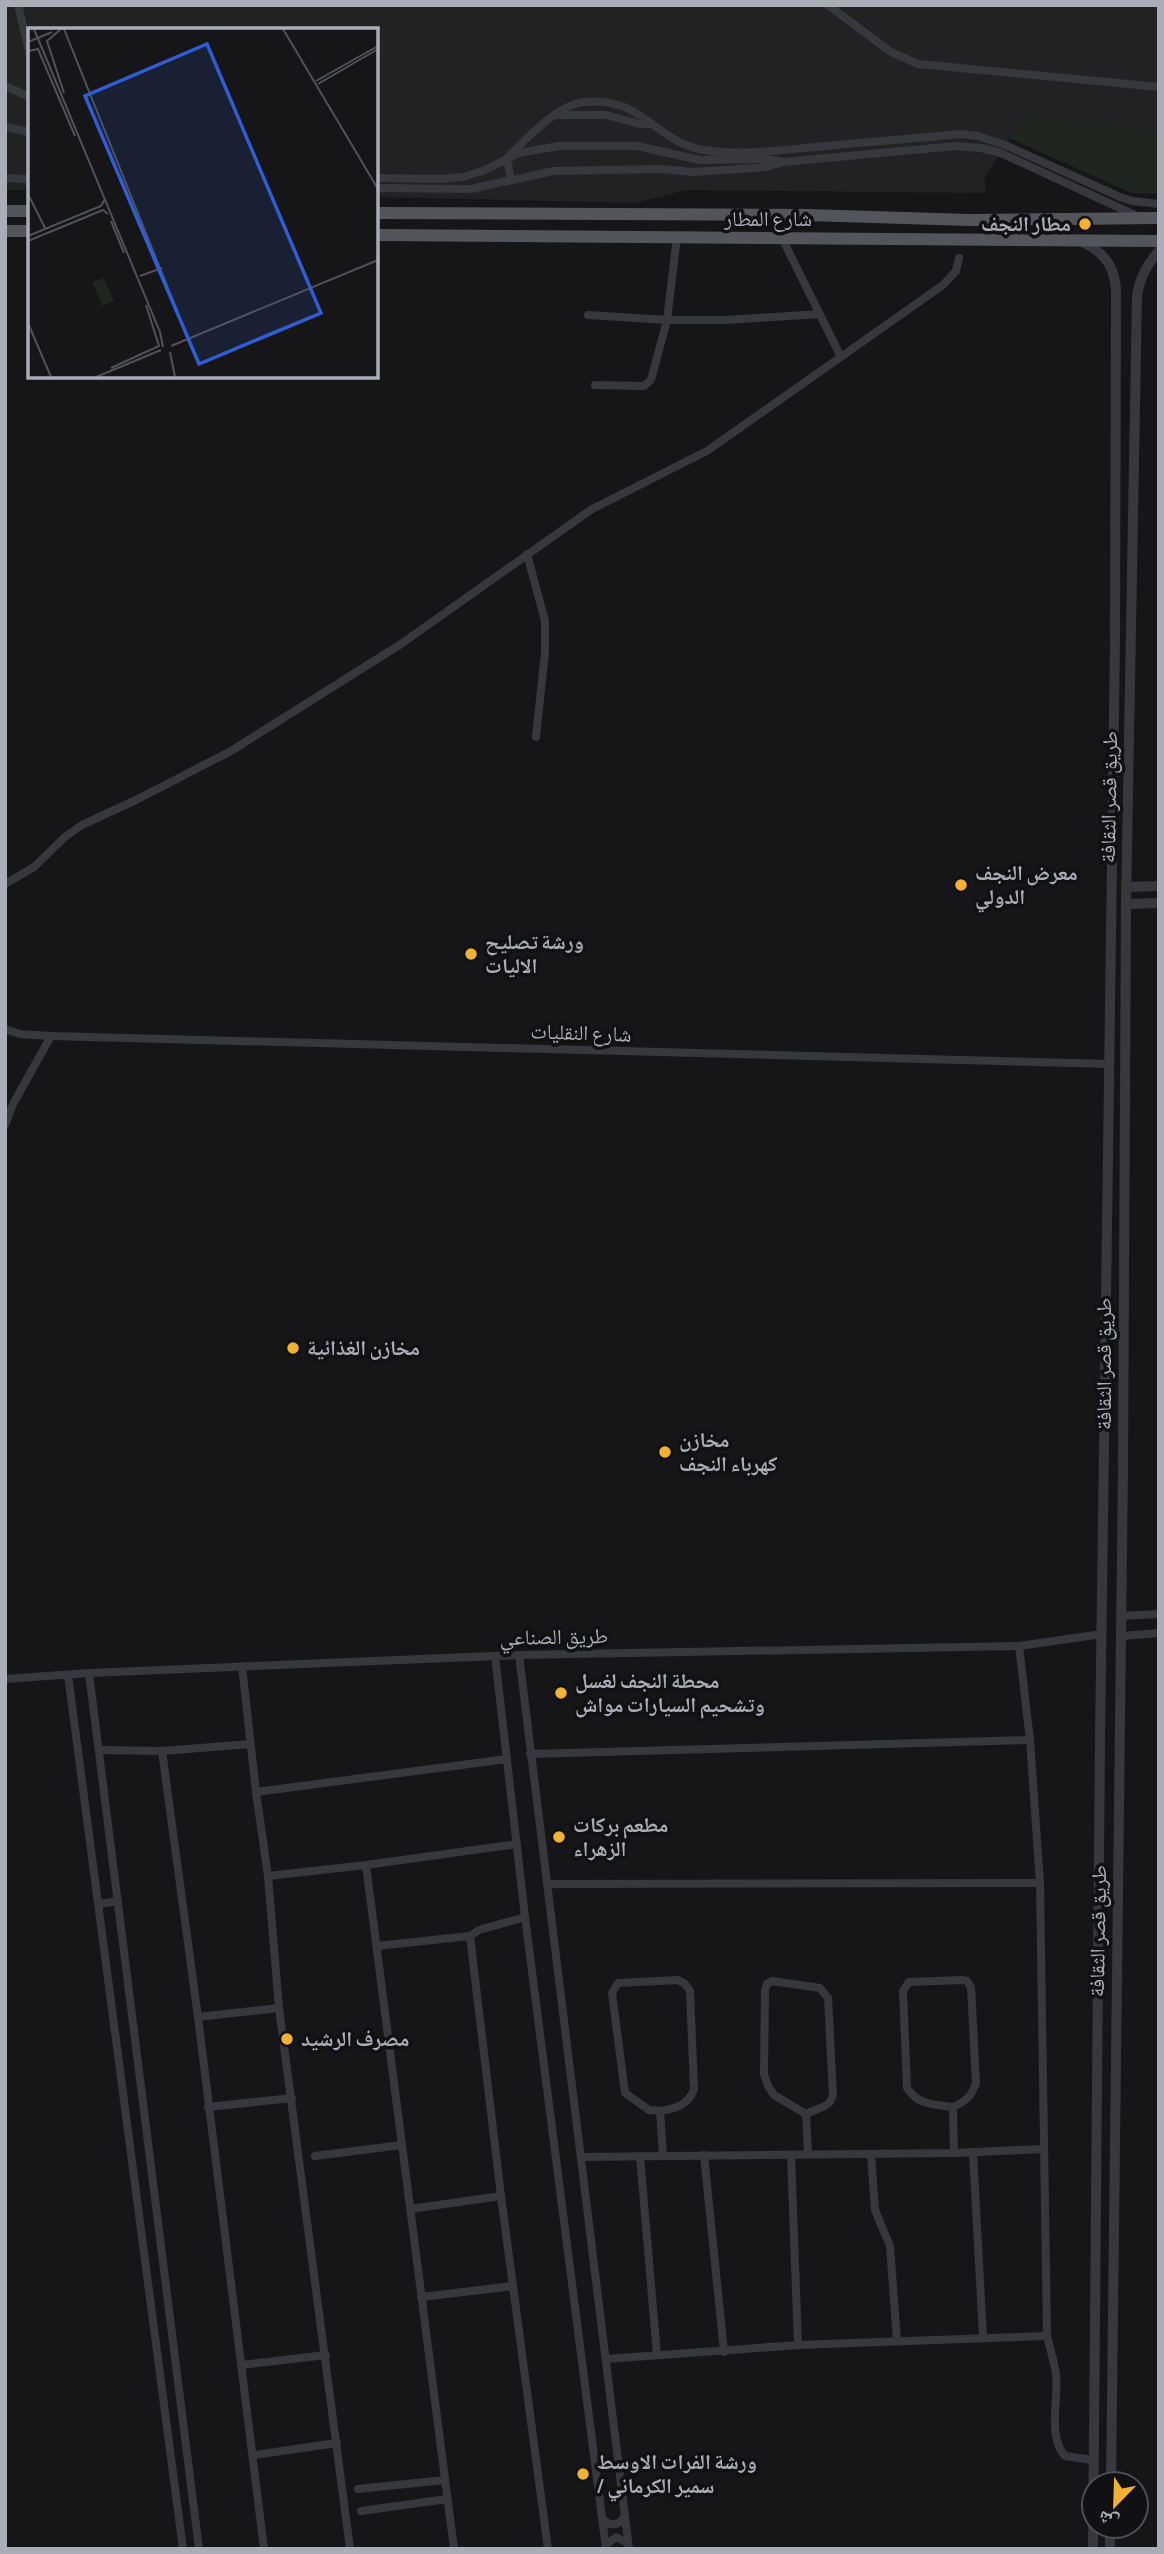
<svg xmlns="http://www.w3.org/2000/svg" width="1164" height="2554" viewBox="0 0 1164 2554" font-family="'Sofia Sans Condensed','Noto Naskh Arabic',sans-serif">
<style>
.built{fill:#222225}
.green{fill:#1e261f}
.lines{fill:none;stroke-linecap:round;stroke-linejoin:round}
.minor{stroke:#37383d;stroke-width:8}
.tertiary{stroke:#37383d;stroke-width:10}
.primary{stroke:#53555c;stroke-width:12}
.poi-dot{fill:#f2b034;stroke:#111113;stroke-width:2.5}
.labels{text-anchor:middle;stroke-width:7;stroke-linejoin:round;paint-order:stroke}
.street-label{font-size:21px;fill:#a8adb8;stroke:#111113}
.poi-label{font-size:21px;font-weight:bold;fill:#a8adb8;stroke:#111113;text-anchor:start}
.inset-road{fill:none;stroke:#505258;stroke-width:2}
.view{fill:#325cd3;fill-opacity:0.15;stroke:#325cd3;stroke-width:3.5}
.inset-edge{fill:none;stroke:#a8adb8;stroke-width:3.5}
</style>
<rect width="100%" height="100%" fill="#161618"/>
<!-- built -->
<path class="built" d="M 5,5 L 1159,5 L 1159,131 L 1023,116 L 984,179 L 986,193 L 686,190 L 636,203 L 376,197 L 376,30 L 30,30 L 30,190 L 5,190 Z"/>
<!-- green -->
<path class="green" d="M 1023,116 L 1159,131 L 1159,194 L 1132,193 L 1009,138 Z"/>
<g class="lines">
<!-- minor -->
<g class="minor">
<path d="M 18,5 L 30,55"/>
<path d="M 828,5 L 891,52 L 918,64 L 1159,87"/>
<path d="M 5,86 L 30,97"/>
<path d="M 558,115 L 606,115 L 640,124 L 651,124"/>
<path d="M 5,127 L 30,132"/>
<path d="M 5,178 L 30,179"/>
<path d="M 376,178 L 444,179 L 462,177 L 483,171 L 519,153 L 559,146 L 637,146 L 700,160 L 765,159 L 780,161"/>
<path d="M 511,180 L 507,158 C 526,139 557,105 584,102 C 644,96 654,142 704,150 C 740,156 780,150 816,147 C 864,142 912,139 960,134 L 978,136 L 1005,145 L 1120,197 L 1132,201 L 1159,204"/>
<path d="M 376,188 L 470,189 L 554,171 L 661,169 L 694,172 L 766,167 L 783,162 L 956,146 L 981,148 L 1001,153 L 1139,217"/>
<path d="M 782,238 L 840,355"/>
<path d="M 588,315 L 667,320 L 726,320 L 820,314"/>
<path d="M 595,385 L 644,386 L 651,380 L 667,320 L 677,237"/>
<path d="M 527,554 L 545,621 L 545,652 L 536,737"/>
<path d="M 5,884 L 34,867 L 66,836 L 82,825 L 136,800 L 231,751 L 401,644 L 592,509 L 707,451 L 943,285 L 956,271 L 959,258"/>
<path d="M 5,1029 L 20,1034 L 51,1036 L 1110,1064"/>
<path d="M 5,1125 L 13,1104 L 51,1036"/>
<path d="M 1121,1616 L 1159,1614"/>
<path d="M 1121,1636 L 1159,1633"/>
<path d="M 1019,1646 L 1030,1740 L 1040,1883 L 1047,2336 C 1050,2348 1054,2361 1056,2374 C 1059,2399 1047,2436 1065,2456 L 1092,2460"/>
<path d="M 519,1655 L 629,2549"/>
<path d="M 495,1656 L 525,1917 L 606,2549"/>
<path d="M 242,1666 L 256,1792 L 268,1876 L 279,2008 L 350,2549"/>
<path d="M 89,1673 L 199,2549"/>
<path d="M 68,1675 L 183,2549"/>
<path d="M 5,1679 L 89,1673 L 519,1655 L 1019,1646 L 1102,1634"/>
<path d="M 99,1750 L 162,1751 L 250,1744"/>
<path d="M 162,1751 L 198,2017 L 264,2549"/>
<path d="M 530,1754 L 1030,1740"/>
<path d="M 256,1792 L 507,1759"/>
<path d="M 366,1865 L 454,2549"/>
<path d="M 268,1876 L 366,1865 L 517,1844"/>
<path d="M 548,1884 L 1040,1883"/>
<path d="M 99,1904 L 118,1901"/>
<path d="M 470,1936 L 501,2196 L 548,2549"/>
<path d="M 377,1946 L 470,1936 L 479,1930 L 525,1917"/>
<path d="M 772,1981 L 820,1988 L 828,1998 L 833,2095 L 830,2102 L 825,2106 L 806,2114 L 774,2095 L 768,2086 L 764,2074 L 765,1990 L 767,1984 Z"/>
<path d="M 198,2017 L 279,2008"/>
<path d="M 208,2107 L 292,2098"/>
<path d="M 953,2107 C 933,2104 919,2106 907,2088 L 903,1991 L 909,1982 L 962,1980 L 967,1981 L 971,1987 L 976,2083 C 971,2097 966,2101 953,2107 L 954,2153"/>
<path d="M 660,2111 L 649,2110 L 625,2093 L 612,1993 L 618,1983 L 678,1980 L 685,1984 L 690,1991 L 694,2089 C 689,2105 674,2109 660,2111 L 663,2156"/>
<path d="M 806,2114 L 808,2154"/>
<path d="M 973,2153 L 983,2336"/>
<path d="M 871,2154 L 875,2210 L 890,2246 L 897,2341"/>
<path d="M 704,2155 L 724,2352"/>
<path d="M 315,2156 L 402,2145"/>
<path d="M 640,2156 L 657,2355"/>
<path d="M 581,2157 L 954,2153 L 1043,2149"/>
<path d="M 410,2209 L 501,2196"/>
<path d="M 421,2297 L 513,2286"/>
<path d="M 798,2345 L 1047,2336"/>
<path d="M 606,2359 L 798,2345 L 791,2155"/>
<path d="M 242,2365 L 326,2355"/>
<path d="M 254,2455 L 337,2443"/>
<path d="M 358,2489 L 445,2480"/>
<path d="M 361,2511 L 447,2499"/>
<path d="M 603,2519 C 609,2527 619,2526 624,2517"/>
<path d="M 606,2545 L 616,2537 L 628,2543"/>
</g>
<!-- tertiary -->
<g class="tertiary">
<path d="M 1082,242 C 1105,252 1116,268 1116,293 L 1115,642 L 1100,1739 L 1093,2549"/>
<path d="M 1126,887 L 1159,886"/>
<path d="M 1126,904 L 1159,903"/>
<path d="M 1111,2484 L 1123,1468 L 1126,904 L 1137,296 C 1140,278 1146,265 1159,251"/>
<path d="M 1110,2549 L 1110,2526"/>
</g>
<!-- primary -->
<g class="primary">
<path d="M 5,211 L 30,211"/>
<path d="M 376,213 L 807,215 L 970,220 L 1159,218"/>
<path d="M 5,231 L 30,231"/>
<path d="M 376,235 L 1159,241"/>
</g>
</g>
<!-- markers -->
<g class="poi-dot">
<circle cx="1085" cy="224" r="7"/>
<circle cx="961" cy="885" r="7"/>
<circle cx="471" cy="954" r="7"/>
<circle cx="293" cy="1348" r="7"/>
<circle cx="665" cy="1452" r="7"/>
<circle cx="561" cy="1693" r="7"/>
<circle cx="559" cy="1837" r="7"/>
<circle cx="287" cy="2039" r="7"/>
<circle cx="583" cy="2474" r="7"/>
</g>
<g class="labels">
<!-- street labels -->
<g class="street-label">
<text x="768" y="226">شارع المطار</text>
<text transform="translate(1109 797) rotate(-89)" y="7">طريق قصر الثقافة</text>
<text transform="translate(581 1033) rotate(2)" y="7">شارع النقليات</text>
<text transform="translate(1104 1364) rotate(-90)" y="7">طريق قصر الثقافة</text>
<text transform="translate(554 1637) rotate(-1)" y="7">طريق الصناعي</text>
<text transform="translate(1098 1931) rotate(-89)" y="7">طريق قصر الثقافة</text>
</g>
<!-- poi labels -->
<g class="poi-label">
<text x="1071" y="231" text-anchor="end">مطار النجف</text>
<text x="975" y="880">معرض النجف<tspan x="975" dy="24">الدولي</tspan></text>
<text x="485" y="949">ورشة تصليح<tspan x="485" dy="24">الاليات</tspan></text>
<text x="307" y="1355">مخازن الغذائية</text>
<text x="679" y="1447">مخازن<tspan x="679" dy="24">كهرباء النجف</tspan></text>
<text x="575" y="1688">محطة النجف لغسل<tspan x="575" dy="24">وتشحيم السيارات مواش</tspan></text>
<text x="573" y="1832">مطعم بركات<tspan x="573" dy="24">الزهراء</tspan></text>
<text x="301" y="2046">مصرف الرشيد</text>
<text x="597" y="2469">ورشة الفرات الاوسط<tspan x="597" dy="24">/ سمير الكرماني</tspan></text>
</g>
</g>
<!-- overview -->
<g transform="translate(28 28)">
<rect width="350" height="350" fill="#161618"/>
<path d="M 76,250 L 86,273 L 74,278 L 64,254 Z" fill="#1e261f"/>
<path class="inset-road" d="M 6,1 L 132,304 L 135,319M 33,1 L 19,13 L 36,65M 36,1 L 160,310M 255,1 L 350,161M 0,14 L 24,4M 0,23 L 10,21 L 47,108M 288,53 L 350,18M 290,56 L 350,21M 0,166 L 17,200M 83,193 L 96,225M 0,208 L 73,178 L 77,171M 0,213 L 75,182 L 80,186M 112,248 L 134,240M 0,295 L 23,349M 143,318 L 350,232M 142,324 L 147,349M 83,340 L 131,318 L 118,277M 68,349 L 133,322"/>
<path class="view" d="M 179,16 L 293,285 L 171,336 L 57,68 Z"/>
<rect width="350" height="350" class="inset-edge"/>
</g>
<!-- border -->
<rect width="1164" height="2554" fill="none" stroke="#a8adb8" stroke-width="14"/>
<!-- north arrow -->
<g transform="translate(1115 2505) rotate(203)"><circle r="33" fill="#111113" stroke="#4d4f55" stroke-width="2"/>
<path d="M0-5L12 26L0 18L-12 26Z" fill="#f2b034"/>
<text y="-10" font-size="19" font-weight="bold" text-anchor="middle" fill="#a8adb8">ش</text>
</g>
</svg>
